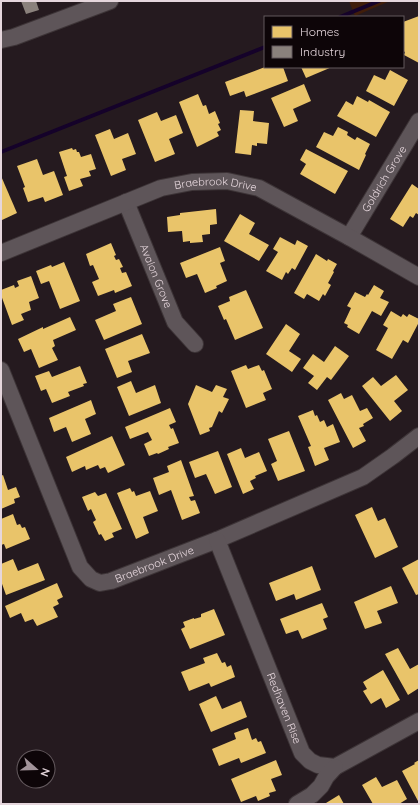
<svg xmlns="http://www.w3.org/2000/svg" width="420" height="805" viewBox="0 0 420 805" font-family="Quicksand,sans-serif">
<style>
.green{fill:#401d0a}
.homes{fill:#e9c46a}
.industry{fill:#8a817c}
.lines{fill:none;stroke-linecap:round;stroke-linejoin:round}
.stream{stroke:#15022a;stroke-width:4}
.minor-casing{stroke:#3d3437;stroke-width:18}
.minor{stroke:#5e5559;stroke-width:16}
.labels{text-anchor:middle;stroke-width:4;stroke-linejoin:round;paint-order:stroke}
.street-label{font-size:11px;fill:#e5d6dc;stroke:#0d0508}
</style>
<rect width="100%" height="100%" fill="#251a1f"/>
<!-- green -->
<path class="green" d="M 349,1 L 390,1 L 355,16 Z"/>
<!-- homes -->
<g class="homes">
<path d="M 419,16 L 419,63 L 404,55 L 405,52 L 403,51 L 403,22 Z"/>
<path d="M 265,67 L 283,67 L 288,81 L 246,97 L 244,91 L 230,96 L 225,82 Z"/>
<path d="M 301,67 L 332,67 L 306,78 Z"/>
<path d="M 390,70 L 408,80 L 394,106 L 366,91 L 374,75 L 385,80 Z"/>
<path d="M 304,84 L 311,101 L 293,109 L 298,121 L 284,127 L 271,98 Z"/>
<path d="M 198,94 L 203,106 L 206,105 L 209,114 L 215,111 L 220,123 L 218,124 L 221,130 L 217,132 L 219,136 L 197,147 L 179,102 Z"/>
<path d="M 357,96 L 368,102 L 369,100 L 390,112 L 376,137 L 337,116 L 346,101 L 353,105 Z"/>
<path d="M 240,110 L 254,111 L 253,121 L 269,123 L 267,144 L 257,143 L 257,146 L 252,145 L 251,155 L 235,153 Z"/>
<path d="M 157,112 L 161,121 L 176,115 L 183,133 L 169,139 L 175,154 L 155,162 L 138,120 Z"/>
<path d="M 338,127 L 348,132 L 347,135 L 355,140 L 357,137 L 370,144 L 365,154 L 366,155 L 359,170 L 316,147 L 324,132 L 333,136 Z"/>
<path d="M 110,129 L 114,139 L 128,133 L 136,154 L 122,159 L 126,170 L 111,176 L 95,135 Z"/>
<path d="M 72,148 L 73,150 L 76,149 L 77,152 L 79,152 L 81,157 L 91,154 L 96,169 L 89,171 L 91,176 L 80,179 L 83,186 L 69,191 L 64,177 L 67,176 L 59,152 Z"/>
<path d="M 306,149 L 348,171 L 335,194 L 300,174 L 306,164 L 300,160 Z"/>
<path d="M 37,159 L 43,175 L 54,171 L 63,195 L 45,202 L 43,197 L 28,202 L 23,188 L 25,187 L 17,166 Z"/>
<path d="M 1,176 L 17,213 L 2,220 L 1,217 Z"/>
<path d="M 412,184 L 419,189 L 419,215 L 416,213 L 413,218 L 410,216 L 403,227 L 390,219 Z"/>
<path d="M 216,209 L 217,224 L 210,225 L 210,234 L 202,235 L 203,242 L 190,243 L 190,241 L 183,242 L 182,231 L 168,232 L 167,217 L 180,215 L 180,213 Z"/>
<path d="M 240,214 L 255,223 L 249,234 L 269,245 L 259,261 L 224,241 Z"/>
<path d="M 280,237 L 295,245 L 297,240 L 308,246 L 295,270 L 292,268 L 288,274 L 286,272 L 282,280 L 266,271 L 278,252 L 273,249 Z"/>
<path d="M 111,243 L 116,255 L 114,256 L 116,260 L 119,259 L 123,267 L 120,268 L 122,273 L 126,272 L 132,286 L 115,293 L 114,290 L 98,296 L 92,282 L 99,279 L 93,265 L 90,266 L 86,254 Z"/>
<path d="M 220,247 L 225,261 L 220,263 L 227,281 L 216,286 L 217,288 L 205,293 L 197,274 L 186,278 L 180,263 Z"/>
<path d="M 316,254 L 327,261 L 328,259 L 337,264 L 333,271 L 334,272 L 328,283 L 331,285 L 325,296 L 323,294 L 319,301 L 307,294 L 304,299 L 294,293 Z"/>
<path d="M 64,262 L 80,301 L 60,309 L 49,281 L 41,284 L 36,271 L 51,265 L 52,267 Z"/>
<path d="M 31,276 L 39,298 L 29,302 L 31,310 L 21,314 L 24,320 L 12,325 L 1,295 L 1,290 L 14,285 L 15,288 L 19,286 L 17,281 Z"/>
<path d="M 374,285 L 384,291 L 380,298 L 389,302 L 381,316 L 372,311 L 359,334 L 347,327 L 348,325 L 344,323 L 351,308 L 347,306 L 355,292 L 365,297 L 367,294 L 368,295 Z"/>
<path d="M 246,290 L 263,328 L 235,340 L 226,319 L 224,320 L 218,306 L 230,301 L 229,297 Z"/>
<path d="M 131,297 L 142,324 L 104,340 L 95,320 L 116,311 L 113,304 Z"/>
<path d="M 391,311 L 401,317 L 403,314 L 407,317 L 409,314 L 419,319 L 419,322 L 408,343 L 403,340 L 392,359 L 376,350 L 388,328 L 383,325 Z"/>
<path d="M 70,317 L 76,330 L 53,340 L 55,346 L 52,348 L 58,360 L 39,368 L 31,349 L 24,352 L 18,339 L 43,327 L 43,329 Z"/>
<path d="M 286,324 L 300,334 L 289,351 L 301,359 L 292,372 L 266,354 Z"/>
<path d="M 142,334 L 150,353 L 128,361 L 132,372 L 117,378 L 105,349 Z"/>
<path d="M 335,346 L 349,356 L 331,380 L 327,377 L 317,390 L 308,383 L 314,376 L 303,368 L 313,354 L 324,362 Z"/>
<path d="M 246,365 L 248,369 L 259,365 L 262,371 L 264,370 L 272,389 L 263,393 L 266,400 L 246,408 L 231,371 Z"/>
<path d="M 80,366 L 87,383 L 83,384 L 84,386 L 68,392 L 70,396 L 52,403 L 46,389 L 41,391 L 35,376 L 49,371 L 52,377 Z"/>
<path d="M 396,375 L 408,390 L 394,401 L 402,411 L 390,421 L 362,386 L 373,377 L 381,386 Z"/>
<path d="M 131,381 L 136,393 L 155,385 L 161,403 L 129,416 L 117,387 Z"/>
<path d="M 196,385 L 212,392 L 216,385 L 227,389 L 223,397 L 229,399 L 222,413 L 219,411 L 212,427 L 209,428 L 210,431 L 200,435 L 188,404 Z"/>
<path d="M 341,393 L 344,399 L 352,395 L 360,411 L 367,408 L 373,418 L 363,424 L 364,426 L 359,428 L 366,441 L 353,448 L 328,400 Z"/>
<path d="M 91,400 L 96,414 L 85,419 L 91,434 L 72,442 L 66,427 L 54,432 L 49,418 Z"/>
<path d="M 170,408 L 176,422 L 169,425 L 171,429 L 173,428 L 179,443 L 168,447 L 169,449 L 158,454 L 157,453 L 149,456 L 144,444 L 152,440 L 148,432 L 130,439 L 125,427 Z"/>
<path d="M 313,410 L 315,416 L 317,415 L 320,422 L 324,420 L 327,427 L 333,424 L 340,442 L 324,448 L 329,460 L 315,466 L 308,447 L 311,446 L 298,416 Z"/>
<path d="M 289,431 L 305,471 L 278,481 L 271,464 L 277,461 L 268,439 Z"/>
<path d="M 112,436 L 125,465 L 108,473 L 105,467 L 100,469 L 98,465 L 86,470 L 85,466 L 72,472 L 66,457 Z"/>
<path d="M 241,448 L 245,458 L 259,452 L 267,471 L 255,476 L 256,478 L 250,481 L 254,489 L 243,494 L 227,454 Z"/>
<path d="M 218,451 L 232,487 L 215,494 L 206,474 L 195,478 L 189,462 Z"/>
<path d="M 181,460 L 194,496 L 189,497 L 191,501 L 195,500 L 200,513 L 182,520 L 171,490 L 159,495 L 153,478 L 169,472 L 167,466 Z"/>
<path d="M 3,475 L 8,490 L 16,487 L 20,497 L 14,499 L 15,503 L 1,509 L 1,476 Z"/>
<path d="M 130,488 L 132,492 L 134,491 L 136,496 L 150,491 L 158,511 L 143,517 L 149,533 L 136,539 L 117,493 Z"/>
<path d="M 95,492 L 98,496 L 106,493 L 122,529 L 112,533 L 114,537 L 105,541 L 101,534 L 99,535 L 93,522 L 96,520 L 91,509 L 88,511 L 82,497 Z"/>
<path d="M 372,507 L 378,521 L 385,518 L 398,547 L 375,558 L 355,515 Z"/>
<path d="M 13,514 L 17,525 L 20,524 L 22,528 L 25,527 L 30,539 L 6,549 L 4,544 L 1,545 L 1,519 Z"/>
<path d="M 13,559 L 18,571 L 38,563 L 45,580 L 6,595 L 1,581 L 1,564 Z"/>
<path d="M 419,559 L 419,594 L 416,595 L 402,568 Z"/>
<path d="M 312,566 L 321,590 L 296,600 L 294,594 L 276,601 L 269,583 Z"/>
<path d="M 57,583 L 63,597 L 57,600 L 59,604 L 53,607 L 58,617 L 37,626 L 33,619 L 25,622 L 21,613 L 10,618 L 5,606 Z"/>
<path d="M 391,586 L 398,603 L 377,611 L 382,623 L 365,629 L 354,602 Z"/>
<path d="M 322,603 L 328,617 L 323,619 L 327,629 L 302,639 L 298,630 L 286,634 L 280,619 Z"/>
<path d="M 214,609 L 225,635 L 190,649 L 181,629 L 185,627 L 183,622 L 194,618 L 194,619 L 201,617 L 201,614 Z"/>
<path d="M 398,648 L 410,669 L 419,664 L 419,688 L 408,695 L 385,654 Z"/>
<path d="M 217,653 L 222,663 L 225,662 L 227,667 L 231,665 L 235,677 L 211,687 L 209,683 L 189,691 L 181,672 L 205,663 L 203,658 Z"/>
<path d="M 383,670 L 400,700 L 386,708 L 381,698 L 371,704 L 363,691 L 367,689 L 363,682 Z"/>
<path d="M 216,696 L 222,709 L 241,701 L 247,717 L 211,732 L 199,704 Z"/>
<path d="M 248,728 L 252,740 L 256,738 L 258,742 L 261,741 L 266,753 L 241,763 L 239,758 L 219,766 L 212,749 L 236,739 L 234,733 Z"/>
<path d="M 276,760 L 282,775 L 271,779 L 276,791 L 269,793 L 270,796 L 258,801 L 256,796 L 241,802 L 231,779 Z"/>
<path d="M 419,760 L 419,800 L 418,801 L 402,771 L 415,764 L 414,763 Z"/>
<path d="M 376,777 L 382,787 L 397,780 L 407,799 L 399,804 L 373,804 L 362,785 Z"/>
<path d="M 339,795 L 344,804 L 326,804 L 326,803 Z"/>
</g>
<!-- industry -->
<path class="industry" d="M 21,1 L 36,1 L 39,10 L 26,14 Z"/>
<g class="lines">
<!-- stream -->
<g class="stream">
<path d="M 340,17 L 379,1"/>
<path d="M 1,152 L 265,47"/>
</g>
<defs>
<g id="minor">
<path d="M 1,40 L 14,37 L 110,1"/>
<path id="s1" d="M 126,202 L 175,322 L 195,344"/>
<path id="s2" d="M 349,237 L 419,121"/>
<path id="s3" d="M 1,253 L 161,188 L 192,182 L 227,181 L 259,188 L 349,237 L 419,277"/>
<path id="s4" d="M 1,370 L 80,567 L 91,579 L 100,583 L 111,581 L 217,540 L 363,477 L 393,456 L 419,436"/>
<path id="s5" d="M 217,540 L 302,753 L 310,761 L 318,765 L 335,767 L 419,721"/>
<path d="M 297,804 L 312,795 L 321,786 L 326,777 L 335,767"/>
</g>
</defs>
<!-- minor casing -->
<use href="#minor" class="minor-casing"/>
<!-- minor -->
<use href="#minor" class="minor"/>
</g>
<g class="labels">
<!-- street labels -->
<g class="street-label">
<text dy="4" stroke="none"><textPath href="#s2" startOffset="68">Goldrich Grove</textPath></text>
<text dy="4" stroke="none"><textPath href="#s3" startOffset="228">Braebrook Drive</textPath></text>
<text dy="4" stroke="none"><textPath href="#s1" startOffset="80">Avalon Grove</textPath></text>
<text dy="4" stroke="none"><textPath href="#s4" startOffset="296">Braebrook Drive</textPath></text>
<text dy="4" stroke="none"><textPath href="#s5" startOffset="181">Redhaven Rise</textPath></text>
</g>
</g>
<!-- border -->
<rect width="420" height="805" fill="none" stroke="#e5d6dc" stroke-width="4"/>
<!-- legend -->
<rect x="264" y="16" width="140" height="52" fill="#0d0508" stroke="#63595d"/>
<rect x="272" y="26" width="20" height="12" fill="#e9c46a" stroke="#63595d"/>
<text x="300" y="36" font-size="12" fill="#e5d6dc">Homes</text>
<rect x="272" y="46" width="20" height="12" fill="#8a817c" stroke="#63595d"/>
<text x="300" y="56" font-size="12" fill="#e5d6dc">Industry</text>
<!-- north arrow -->
<g transform="translate(36 769) rotate(110)"><circle r="19" fill="#0d0508" stroke="#63595d"/>
<path d="M0-3L7 15L0 10L-7 15Z" fill="#a2949a"/>
<text y="-6" font-size="11" font-weight="bold" text-anchor="middle" fill="#e5d6dc">N</text>
</g>
</svg>
